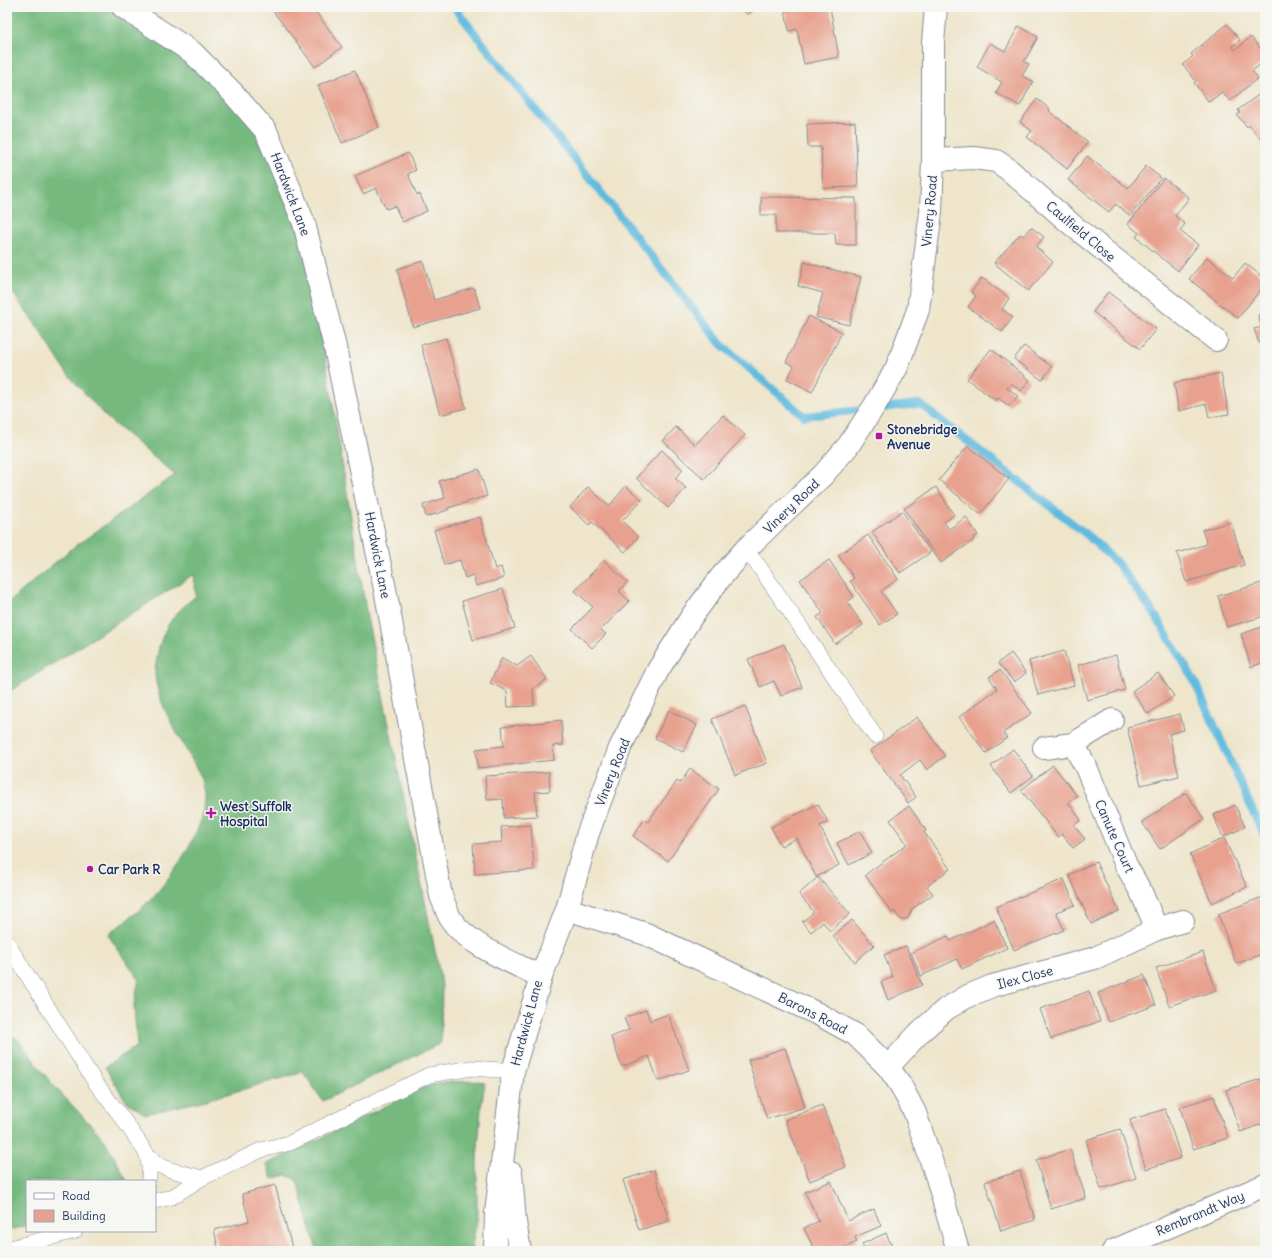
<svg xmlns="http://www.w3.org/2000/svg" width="1272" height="1258" viewBox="0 0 1272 1258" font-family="Delius,sans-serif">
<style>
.forest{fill:#75b97e;stroke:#48746e}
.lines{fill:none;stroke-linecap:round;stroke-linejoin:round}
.stream{stroke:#60bbde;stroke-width:8}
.building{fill:#e8a18e}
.service-casing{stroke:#848a94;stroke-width:16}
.minor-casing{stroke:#848a94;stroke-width:24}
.tertiary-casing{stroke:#848a94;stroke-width:24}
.service{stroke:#fff;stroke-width:15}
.minor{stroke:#fff;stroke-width:22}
.tertiary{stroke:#fff;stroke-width:22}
.poi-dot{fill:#b5179e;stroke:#f6f6f2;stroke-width:1.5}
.labels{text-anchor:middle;stroke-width:3;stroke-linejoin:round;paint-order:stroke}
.street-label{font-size:13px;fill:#1b2f5e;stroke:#f6f6f2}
.poi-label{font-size:13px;font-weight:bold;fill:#1b2f5e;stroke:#f6f6f2;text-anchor:start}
</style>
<rect width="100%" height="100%" fill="#f6f6f2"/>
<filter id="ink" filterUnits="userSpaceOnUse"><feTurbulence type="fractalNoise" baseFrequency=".025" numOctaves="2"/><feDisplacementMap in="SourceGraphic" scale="8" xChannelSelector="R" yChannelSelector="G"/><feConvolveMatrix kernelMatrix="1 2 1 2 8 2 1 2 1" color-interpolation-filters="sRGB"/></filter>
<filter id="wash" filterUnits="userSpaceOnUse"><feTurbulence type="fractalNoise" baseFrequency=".012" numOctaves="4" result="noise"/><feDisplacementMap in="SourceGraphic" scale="16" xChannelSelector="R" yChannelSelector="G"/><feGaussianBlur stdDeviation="0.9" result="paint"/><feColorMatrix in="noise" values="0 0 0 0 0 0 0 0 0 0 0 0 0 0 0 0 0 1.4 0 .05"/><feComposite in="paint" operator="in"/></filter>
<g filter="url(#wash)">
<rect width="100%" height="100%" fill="#eee5cb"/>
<!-- forest -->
<g class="forest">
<path d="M 7,7 L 114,7 L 187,56 L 262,134 L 298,225 L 314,287 L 367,617 L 442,985 L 441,1043 L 323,1101 L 303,1072 L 206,1100 L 145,1114 L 126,1101 L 105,1067 L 137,1046 L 134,1005 L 139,979 L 108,935 C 121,924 136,914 148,902 C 169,882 205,829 205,800 C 206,792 203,786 202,779 C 187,747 154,704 155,669 C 156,662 158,654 159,647 C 166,623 176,612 196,596 L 194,574 L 7,693 L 7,604 L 70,550 L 175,475 L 105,416 L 66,372 L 41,332 L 7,285 Z"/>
<path d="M 7,1035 L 18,1039 L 51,1083 L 105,1140 L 127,1181 L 27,1181 L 27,1225 L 7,1231 Z"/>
<path d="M 472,1081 L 485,1083 L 481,1108 L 477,1161 L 477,1221 L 471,1251 L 317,1251 L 297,1180 L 286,1175 L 272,1179 L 267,1164 L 307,1145 L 420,1089 L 438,1083 Z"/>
</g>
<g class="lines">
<!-- stream -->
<path class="stream" d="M 454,7 L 721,344 L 804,416 L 920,404 L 1086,534 L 1117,563 L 1155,615 L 1194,680 L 1265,838"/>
</g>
<g id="blocks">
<!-- building -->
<g class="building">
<path d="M 270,7 L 312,7 L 342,47 L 315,67 Z"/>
<path d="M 741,7 L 757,7 L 747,15 Z"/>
<path d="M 794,7 L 830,7 L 839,57 L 804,64 L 797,29 L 789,31 L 785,11 L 795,9 Z"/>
<path d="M 1227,24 L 1240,40 L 1232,46 L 1235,50 L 1251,37 L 1265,54 L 1265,61 L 1252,71 L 1258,78 L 1230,101 L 1222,92 L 1209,102 L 1194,83 L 1196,81 L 1183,65 L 1193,56 L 1191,54 Z"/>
<path d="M 1019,26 L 1038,37 L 1024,62 L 1029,64 L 1022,76 L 1033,81 L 1020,106 L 996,93 L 1002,82 L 977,67 L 990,43 L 1005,51 Z"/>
<path d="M 355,70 L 379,127 L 342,143 L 318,85 Z"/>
<path d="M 1265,90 L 1265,145 L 1249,125 L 1247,127 L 1237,115 L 1240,113 L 1238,110 Z"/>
<path d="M 1037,99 L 1050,109 L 1049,111 L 1088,142 L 1067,169 L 1027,137 L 1032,131 L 1020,122 Z"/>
<path d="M 855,122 L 858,187 L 823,188 L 821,147 L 808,147 L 807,124 Z"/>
<path d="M 408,153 L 416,170 L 408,174 L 417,195 L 420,194 L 427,211 L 402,222 L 395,206 L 386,209 L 376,188 L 363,194 L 355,176 Z"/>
<path d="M 1087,156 L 1128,188 L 1146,166 L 1161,178 L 1130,216 L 1116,204 L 1109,212 L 1068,180 Z"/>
<path d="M 1164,178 L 1189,198 L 1175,216 L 1185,224 L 1180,231 L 1198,245 L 1178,271 L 1136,237 L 1139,233 L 1128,224 Z"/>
<path d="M 761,197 L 856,198 L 856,245 L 836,245 L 835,233 L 776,233 L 776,215 L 761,215 Z"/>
<path d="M 1031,227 L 1044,237 L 1036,247 L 1053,262 L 1028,291 L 994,263 L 1020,234 L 1023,236 Z"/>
<path d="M 1207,257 L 1233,278 L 1245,263 L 1265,279 L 1265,284 L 1238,318 L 1189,279 Z"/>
<path d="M 423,261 L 434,300 L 474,288 L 480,308 L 413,327 L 397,269 Z"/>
<path d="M 804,262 L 861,277 L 849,325 L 816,317 L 823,293 L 798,286 Z"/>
<path d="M 982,278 L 1009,298 L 1002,309 L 1013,317 L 1002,332 L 968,307 L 976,296 L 971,292 Z"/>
<path d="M 1108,292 L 1156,329 L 1140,349 L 1093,312 Z"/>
<path d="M 1265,313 L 1265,341 L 1259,343 L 1254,329 L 1262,327 L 1258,315 Z"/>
<path d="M 809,316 L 842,332 L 812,392 L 787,379 L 794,366 L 786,362 Z"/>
<path d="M 446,338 L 466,408 L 440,415 L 421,345 Z"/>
<path d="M 1024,346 L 1052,367 L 1042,380 L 1014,359 Z"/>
<path d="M 991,349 L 1030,380 L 1021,391 L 1011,383 L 1007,388 L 1018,396 L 1009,406 L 998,398 L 996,401 L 967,379 Z"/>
<path d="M 1221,373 L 1229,414 L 1209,417 L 1206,404 L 1179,411 L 1174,383 Z"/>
<path d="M 723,415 L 745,435 L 704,479 L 663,441 L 676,427 L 695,445 Z"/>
<path d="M 968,446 L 1009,479 L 980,514 L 939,480 Z"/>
<path d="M 662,450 L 683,470 L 675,478 L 686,488 L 668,508 L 636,478 Z"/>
<path d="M 479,469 L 487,496 L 448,508 L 448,510 L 426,517 L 423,505 L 445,498 L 439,481 Z"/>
<path d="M 626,486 L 642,500 L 622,521 L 638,537 L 625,552 L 592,522 L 589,525 L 570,507 L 588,487 L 609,506 Z"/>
<path d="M 936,487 L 954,515 L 944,522 L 949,529 L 966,517 L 978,535 L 973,538 L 974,540 L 941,563 L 904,509 Z"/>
<path d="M 902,511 L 931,552 L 900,573 L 872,532 Z"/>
<path d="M 480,517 L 495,569 L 501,567 L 504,578 L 476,586 L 473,575 L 465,578 L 460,560 L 444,565 L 434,530 Z"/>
<path d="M 1231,522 L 1244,565 L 1186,582 L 1177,553 L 1207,544 L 1202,530 Z"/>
<path d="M 868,535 L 898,579 L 881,591 L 897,614 L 880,625 L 850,581 L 854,578 L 838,555 Z"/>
<path d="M 604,560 L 627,582 L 619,591 L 629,601 L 601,630 L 606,634 L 592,648 L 572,629 L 593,607 L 575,591 Z"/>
<path d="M 829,560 L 854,597 L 847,602 L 863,625 L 835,644 L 817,617 L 823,613 L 800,580 Z"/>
<path d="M 1265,582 L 1265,616 L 1227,627 L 1218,596 Z"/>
<path d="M 503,589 L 515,628 L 473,640 L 462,601 Z"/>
<path d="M 1265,626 L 1265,662 L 1251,667 L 1241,634 Z"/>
<path d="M 784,644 L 802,687 L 781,696 L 774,681 L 760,687 L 748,659 Z"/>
<path d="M 1064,651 L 1074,685 L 1038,695 L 1029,661 Z"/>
<path d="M 1011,653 L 1026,673 L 1014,682 L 998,663 Z"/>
<path d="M 1116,655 L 1125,690 L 1087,700 L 1078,665 Z"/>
<path d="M 531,656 L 547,679 L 533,689 L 534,706 L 508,707 L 507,691 L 490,683 L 502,658 L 517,666 Z"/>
<path d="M 1000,670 L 1032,713 L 1003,733 L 1007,738 L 986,753 L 959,717 L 997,689 L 989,677 Z"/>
<path d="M 1158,673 L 1174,696 L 1148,714 L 1132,691 Z"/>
<path d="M 745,706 L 767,763 L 735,775 L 712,719 Z"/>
<path d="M 669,710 L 697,725 L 683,752 L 655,738 Z"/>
<path d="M 1180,714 L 1184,730 L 1169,734 L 1179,776 L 1141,785 L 1127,727 Z"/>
<path d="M 917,717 L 945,756 L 927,770 L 920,760 L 900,775 L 916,797 L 908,803 L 870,751 Z"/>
<path d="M 561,720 L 563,745 L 553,746 L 554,760 L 478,768 L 476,749 L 504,746 L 502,727 Z"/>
<path d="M 1013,749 L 1033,776 L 1011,793 L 991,766 Z"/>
<path d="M 1053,765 L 1077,796 L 1068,802 L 1081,820 L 1074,825 L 1085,839 L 1073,848 L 1062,834 L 1058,837 L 1021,790 Z"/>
<path d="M 690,769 L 719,789 L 668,861 L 633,836 L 644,820 L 648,822 L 677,781 L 680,783 Z"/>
<path d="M 549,772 L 550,791 L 535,792 L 537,816 L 504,818 L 503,799 L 487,800 L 485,776 Z"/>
<path d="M 1186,793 L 1204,819 L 1160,849 L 1142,822 Z"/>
<path d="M 818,804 L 828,822 L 820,826 L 839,865 L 816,877 L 797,838 L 781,846 L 771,827 Z"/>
<path d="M 1235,805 L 1245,827 L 1223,837 L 1213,815 Z"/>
<path d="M 909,806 L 926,830 L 924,832 L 950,869 L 927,886 L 933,894 L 912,909 L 908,918 L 903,920 L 900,919 L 894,911 L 892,913 L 865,875 L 907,844 L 890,820 Z"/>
<path d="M 531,825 L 534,870 L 475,874 L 473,844 L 502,842 L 501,827 Z"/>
<path d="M 860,831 L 872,853 L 849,865 L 837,843 Z"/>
<path d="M 1224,838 L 1247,887 L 1212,903 L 1190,854 Z"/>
<path d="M 1096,862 L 1119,911 L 1091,924 L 1069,875 Z"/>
<path d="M 818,877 L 850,914 L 830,931 L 823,922 L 811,932 L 802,922 L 814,912 L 799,894 Z"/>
<path d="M 1064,879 L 1075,905 L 1056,912 L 1064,930 L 1014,950 L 996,907 Z"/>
<path d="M 1265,896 L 1265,924 L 1262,924 L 1265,931 L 1265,953 L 1236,964 L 1218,914 Z"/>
<path d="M 852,920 L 874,945 L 855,962 L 833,936 Z"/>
<path d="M 994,920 L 1007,948 L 962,969 L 957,959 L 921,976 L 911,953 L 948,936 L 950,941 Z"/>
<path d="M 906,946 L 922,985 L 888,1000 L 881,982 L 893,977 L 884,955 Z"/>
<path d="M 1203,952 L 1216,990 L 1169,1006 L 1156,968 Z"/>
<path d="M 1144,975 L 1156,1005 L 1109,1022 L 1098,993 Z"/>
<path d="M 1089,991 L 1100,1021 L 1051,1039 L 1040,1009 Z"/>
<path d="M 646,1010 L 650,1021 L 668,1014 L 689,1070 L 658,1081 L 649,1056 L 622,1067 L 611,1037 L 629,1030 L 624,1018 Z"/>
<path d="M 785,1048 L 805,1107 L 767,1119 L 748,1060 Z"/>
<path d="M 1261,1079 L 1265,1093 L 1265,1123 L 1240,1132 L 1226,1090 Z"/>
<path d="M 1214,1096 L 1228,1138 L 1193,1149 L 1180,1107 Z"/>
<path d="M 822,1105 L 846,1167 L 810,1181 L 785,1120 Z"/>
<path d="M 1165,1109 L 1181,1158 L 1146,1169 L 1130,1120 Z"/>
<path d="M 1120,1129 L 1136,1178 L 1101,1189 L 1086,1140 Z"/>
<path d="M 1070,1149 L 1086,1198 L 1051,1209 L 1036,1160 Z"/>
<path d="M 654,1170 L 669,1221 L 639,1230 L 623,1180 Z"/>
<path d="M 1020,1171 L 1035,1220 L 1001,1231 L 985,1182 Z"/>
<path d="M 831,1181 L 848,1221 L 874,1209 L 881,1226 L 855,1237 L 857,1242 L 837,1251 L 815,1251 L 804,1228 L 819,1221 L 805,1192 Z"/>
<path d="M 275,1185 L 293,1251 L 219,1251 L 214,1230 L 249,1221 L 242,1194 Z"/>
<path d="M 886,1233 L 894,1251 L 865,1251 L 862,1244 Z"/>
</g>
</g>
</g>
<g filter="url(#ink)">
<use href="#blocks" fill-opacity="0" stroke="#848a94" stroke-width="1"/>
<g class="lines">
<defs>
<g id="service">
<path d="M 745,550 L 758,565 L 875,736"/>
<path d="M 7,943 L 95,1082 L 123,1119 L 147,1154 L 158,1165 L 171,1170 L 202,1178"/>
<path d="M 147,1154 L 149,1166 L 149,1181"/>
<path d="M 155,1201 L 172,1197 L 202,1178 L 261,1150 L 290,1143 L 429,1075 L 472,1068 L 513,1071"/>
<path d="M 7,1249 L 75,1231"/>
</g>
<g id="minor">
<path d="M 123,7 L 192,52 L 232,92 L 266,131 L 304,223 L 334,343 L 386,594 L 441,896 C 445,904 447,914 452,921 C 471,947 513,962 541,977"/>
<path d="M 933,160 L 974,158 L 996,161 L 1008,169 L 1071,224 L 1216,340"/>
<path d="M 1073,744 L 1086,767 L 1126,865 L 1141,892 L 1157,929"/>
<path d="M 1044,748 L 1073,744 L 1112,720"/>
<path d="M 567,909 L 646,934 L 820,1015 L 856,1035 L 888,1067 L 900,1084 L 915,1113 L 937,1178 L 958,1251"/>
<path d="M 888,1067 L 919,1033 L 946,1009 L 968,996 L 992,986 L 1095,958 L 1157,929 L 1183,921"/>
<path d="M 1113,1251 L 1265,1185"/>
</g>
<g id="tertiary">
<path d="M 511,1173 L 515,1222 L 520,1251"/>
<path d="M 495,1251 L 496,1213 L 513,1071 L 541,977 L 567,909 L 588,833 L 620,748 L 658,670 L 692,616 L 721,577 L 745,550 L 780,516 L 823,475 L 848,446 L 875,405 L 897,367 L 918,310 L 931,212 L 933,160 L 933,43 L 936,7"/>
</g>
</defs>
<!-- service casing -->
<use href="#service" class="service-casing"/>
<!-- minor casing -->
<use href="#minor" class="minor-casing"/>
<!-- tertiary casing -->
<use href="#tertiary" class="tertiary-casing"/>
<!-- service -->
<use href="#service" class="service"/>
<!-- minor -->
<use href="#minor" class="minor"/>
<!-- tertiary -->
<use href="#tertiary" class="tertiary"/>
</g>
</g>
<!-- markers -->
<g class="poi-dot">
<rect x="875" y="432" width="8" height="8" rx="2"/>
<path d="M209 807h4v4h4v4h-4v4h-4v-4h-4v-4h4z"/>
<circle cx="90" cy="869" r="4"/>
</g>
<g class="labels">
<!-- street labels -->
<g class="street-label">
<text transform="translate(291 194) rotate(69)" y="5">Hardwick Lane</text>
<text transform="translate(929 211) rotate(-85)" y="5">Vinery Road</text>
<text transform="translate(1081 231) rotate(40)" y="5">Caulfield Close</text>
<text transform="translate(791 506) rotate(-44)" y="5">Vinery Road</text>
<text transform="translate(378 555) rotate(79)" y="5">Hardwick Lane</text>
<text transform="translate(612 772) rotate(-68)" y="5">Vinery Road</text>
<text transform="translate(1115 836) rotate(66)" y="5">Canute Court</text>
<text transform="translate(1025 977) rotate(-15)" y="5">Ilex Close</text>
<text transform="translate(813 1013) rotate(27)" y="5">Barons Road</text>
<text transform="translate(526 1023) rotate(-75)" y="5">Hardwick Lane</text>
<text transform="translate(1200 1213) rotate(-23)" y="5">Rembrandt Way</text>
</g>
<!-- poi labels -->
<g class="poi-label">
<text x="887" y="434">Stonebridge<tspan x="887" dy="15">Avenue</tspan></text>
<text x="220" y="811">West Suffolk<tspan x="220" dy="15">Hospital</tspan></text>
<text x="98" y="874">Car Park R</text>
</g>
</g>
<!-- margin -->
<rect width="1272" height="1258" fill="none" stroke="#f6f6f2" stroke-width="24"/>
<!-- legend -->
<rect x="26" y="1180" width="130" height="52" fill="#f6f6f2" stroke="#9ea6b7"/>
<rect x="34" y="1193" width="20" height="6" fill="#ffffff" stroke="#9ea6b7"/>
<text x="62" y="1200" font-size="12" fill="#1b2f5e">Road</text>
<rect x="34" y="1210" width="20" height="12" fill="#e8a18e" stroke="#9ea6b7"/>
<text x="62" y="1220" font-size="12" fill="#1b2f5e">Building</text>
</svg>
